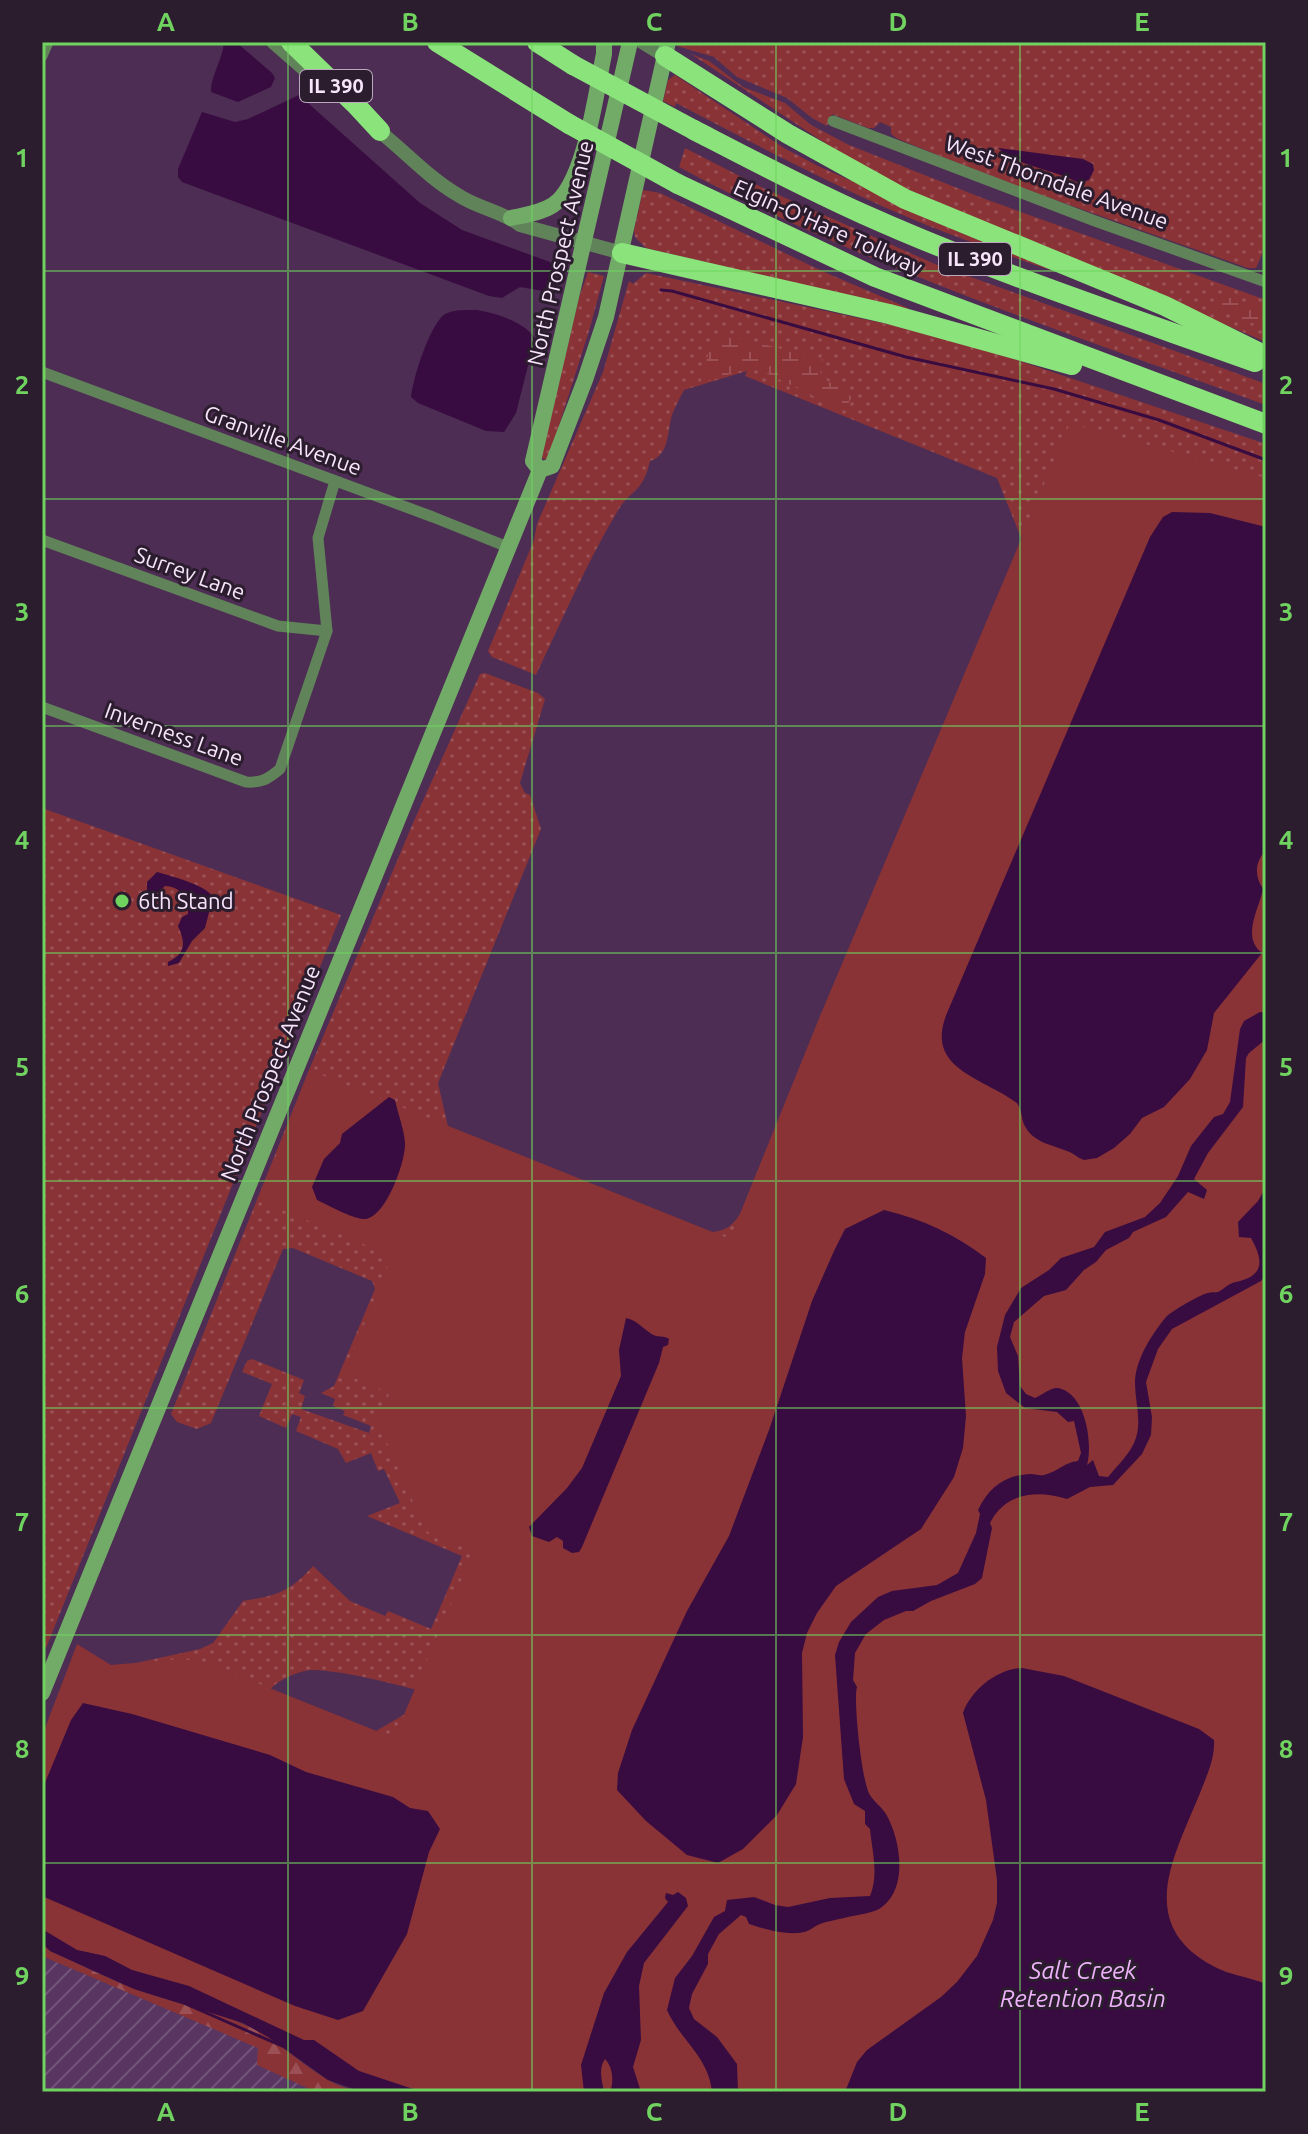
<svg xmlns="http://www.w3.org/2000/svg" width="1308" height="2134" viewBox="0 0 1308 2134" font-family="Ubuntu,sans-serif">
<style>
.industrial{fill:url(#industrial-furrows)}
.grass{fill:url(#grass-dots)}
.forest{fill:url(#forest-firs)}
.wetland{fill:url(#wetland-marsh)}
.park{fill:#893337}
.water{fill:#380c40}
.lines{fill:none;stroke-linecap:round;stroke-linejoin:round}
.stream{stroke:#380c40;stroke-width:3}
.minor{stroke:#60835a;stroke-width:11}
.tertiary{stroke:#60835a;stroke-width:14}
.secondary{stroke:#72ab68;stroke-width:16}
.motorway{stroke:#8ae47b;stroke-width:20}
.motorway-bridge{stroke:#8ae47b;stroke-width:20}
.grid{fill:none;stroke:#70d35f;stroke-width:2;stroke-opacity:0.55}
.poi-dot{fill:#70d35f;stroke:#2b1d2e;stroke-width:3}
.labels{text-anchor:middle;stroke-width:6;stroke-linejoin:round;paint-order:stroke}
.shield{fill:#2b1d2e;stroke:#baa9be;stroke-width:2}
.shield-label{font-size:20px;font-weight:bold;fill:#f8e5fc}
.street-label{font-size:22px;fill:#f8e5fc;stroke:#2b1d2e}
.poi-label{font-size:22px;fill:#f8e5fc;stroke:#2b1d2e;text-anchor:start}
.water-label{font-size:24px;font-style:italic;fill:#eeb2fa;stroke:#2b1d2e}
.neatline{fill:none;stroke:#70d35f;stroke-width:3}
.grid-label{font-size:26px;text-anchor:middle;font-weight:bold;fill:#70d35f}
</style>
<defs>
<pattern id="industrial-furrows" width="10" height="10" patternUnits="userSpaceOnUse" patternTransform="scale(2)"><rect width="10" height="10" fill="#593661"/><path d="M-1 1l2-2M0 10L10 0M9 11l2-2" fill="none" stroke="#725379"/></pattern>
<pattern id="grass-dots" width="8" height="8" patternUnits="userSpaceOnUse" patternTransform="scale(2)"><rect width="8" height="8" fill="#893337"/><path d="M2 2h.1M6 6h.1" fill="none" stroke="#9a5055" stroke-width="1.8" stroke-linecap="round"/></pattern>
<pattern id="forest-firs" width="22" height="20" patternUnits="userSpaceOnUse" patternTransform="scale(2)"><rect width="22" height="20" fill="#893337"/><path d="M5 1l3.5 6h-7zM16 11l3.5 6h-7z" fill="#9a5055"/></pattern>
<pattern id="wetland-marsh" width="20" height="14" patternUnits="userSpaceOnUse" patternTransform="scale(2)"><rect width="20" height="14" fill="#893337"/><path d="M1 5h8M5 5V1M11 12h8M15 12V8" fill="none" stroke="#9a5055"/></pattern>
</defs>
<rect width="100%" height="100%" fill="#4d2d53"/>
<!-- industrial -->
<path class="industrial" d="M 42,1956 L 259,2048 L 316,2092 L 42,2092 Z"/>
<!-- grass -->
<g class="grass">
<path d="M 678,42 L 1266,42 L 1266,245 L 1256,268 L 1248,268 L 1005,182 L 898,139 L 891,134 L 891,127 L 880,122 L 874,128 L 868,128 L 832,114 L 827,126 L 812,118 L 787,98 L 737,77 L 714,57 L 677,46 Z"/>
<path d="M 691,54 L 709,61 L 743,87 L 785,103 L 811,125 L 849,145 L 985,199 L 1266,300 L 1266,342 L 904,188 L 834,149 Z"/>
<path d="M 675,75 L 784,148 L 818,166 L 1056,272 C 998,252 940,232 884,207 C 813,175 745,139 676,103 L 675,107 L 663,101 L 668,80 Z"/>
<path d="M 685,148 L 763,188 L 935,264 L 1266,384 L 1266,405 C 1068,333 865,267 679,167 Z"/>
<path d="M 643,190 L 660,193 L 822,271 L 908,308 L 907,311 L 646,248 L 635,237 L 634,231 Z"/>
<path d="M 588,272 L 604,276 L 589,331 L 548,460 L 541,458 L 579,298 Z"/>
<path d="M 646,273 L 920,331 L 1011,358 L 1266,444 L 1266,527 L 422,2092 L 359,2071 L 105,1956 L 77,1950 L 42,1929 L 437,1695 C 401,1686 349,1671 313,1670 C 300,1670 277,1680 269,1691 L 136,1663 L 200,1649 L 213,1643 L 243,1601 C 276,1596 290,1592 313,1566 L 350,1601 L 385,1616 L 388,1611 L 431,1629 L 462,1556 L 367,1516 L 400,1503 L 384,1469 L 378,1471 L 371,1453 L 346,1463 L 338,1449 L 296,1431 L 301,1417 L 292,1414 L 286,1428 L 259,1416 L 272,1384 L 242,1372 L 247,1361 L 252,1359 L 304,1380 L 299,1393 L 305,1396 L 301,1409 L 369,1433 L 371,1426 L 343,1415 L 345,1411 L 333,1406 L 335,1399 L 321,1393 L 334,1386 L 375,1289 L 372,1281 L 293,1248 L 283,1249 L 211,1423 L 197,1429 L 177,1422 L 171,1414 L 309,1070 L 413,823 L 480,674 L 485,673 L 538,693 L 545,699 L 520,783 L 525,793 L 530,795 L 541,829 L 438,1083 L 449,1131 L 473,1136 L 711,1232 C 726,1231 732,1226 740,1214 L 821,1014 L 1022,540 L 997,478 L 745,376 L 747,371 L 684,390 C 680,398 675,406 672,415 C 667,431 670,455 650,461 C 642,495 631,488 617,512 C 586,564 562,620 536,675 L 492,657 L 488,651 L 534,540 L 537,524 L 603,372 L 629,281 L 633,284 Z"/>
<path d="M 42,808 L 341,915 L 42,1658 Z"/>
</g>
<!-- forest -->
<path class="forest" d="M 42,1943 L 50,1951 C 78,1963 106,1978 135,1989 C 179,2006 227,2011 268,2037 C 289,2050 334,2093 358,2089 L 357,2092 L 316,2092 L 257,2065 L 258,2048 L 42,1956 Z"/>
<!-- wetland -->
<g class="wetland">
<path d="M 1219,294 L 1266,311 L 1266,328 L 1211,308 Z"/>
<path d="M 722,334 L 823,359 L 820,376 L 852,397 L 845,409 L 836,407 L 762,371 L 749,368 L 700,384 L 712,341 Z"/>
</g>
<!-- park -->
<path class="park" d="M 1070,423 L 1266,478 L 1266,2092 L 422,2092 L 359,2071 L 314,2040 L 304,2040 L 189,1986 L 131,1970 L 105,1956 L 77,1950 L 42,1929 L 42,1736 L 77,1644 L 111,1665 L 181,1659 L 205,1662 L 394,1738 L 473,1552 L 426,1531 L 376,1418 L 390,1393 L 344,1374 L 392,1256 L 259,1200 L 309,1070 L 730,1239 L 821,1014 Z"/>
<!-- water -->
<g class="water">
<path d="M 224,42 L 236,42 L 272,73 L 275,78 L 271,87 L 238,102 L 211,92 C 210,77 223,59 224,42 Z"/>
<path d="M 299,95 L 420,203 L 462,230 L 550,262 C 555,273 552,283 543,291 L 520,287 L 502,298 L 489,296 L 182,182 L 178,177 L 178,169 L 202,112 L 235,122 L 248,119 Z"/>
<path d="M 998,148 L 1083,159 L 1093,164 L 1094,170 L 1089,180 L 1079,183 C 1054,169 1018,167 998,148 Z"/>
<path d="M 477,310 C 496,313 524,322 535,338 L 516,413 L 504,432 L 486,431 L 418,403 L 411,397 C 413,378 430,324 445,314 C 454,309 467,310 477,310 Z"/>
<path d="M 1172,512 L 1210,513 L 1266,527 L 1266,850 C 1255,862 1254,875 1263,889 C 1259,909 1241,937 1262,953 L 1214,1013 L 1207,1050 L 1190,1079 L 1164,1107 L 1142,1118 L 1130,1134 L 1114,1148 L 1097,1158 L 1084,1160 C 1077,1158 1074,1153 1067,1151 C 1053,1145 1035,1143 1026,1128 C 1021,1121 1023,1112 1017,1103 C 982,1077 924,1069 947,1013 L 1150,537 L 1163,517 Z"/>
<path d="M 157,872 C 171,876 206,885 213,897 L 205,928 L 192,941 L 179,963 L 168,966 L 168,962 C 187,953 185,942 178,926 L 182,917 L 188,914 C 189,898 181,887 165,886 L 155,895 L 150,895 L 147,891 L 147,882 Z"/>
<path d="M 1260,1012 L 1266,1013 L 1266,1039 L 1249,1053 L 1246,1058 L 1243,1107 L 1208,1153 L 1194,1179 L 1207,1190 L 1204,1199 L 1188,1192 L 1166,1217 L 1133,1232 L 1129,1238 L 1106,1250 L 1096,1262 L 1084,1270 L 1066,1290 L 1044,1296 L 1014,1322 L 1010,1337 L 1018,1356 L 1020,1386 L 1026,1394 L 1035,1398 C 1042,1395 1051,1387 1058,1388 C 1086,1393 1093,1444 1087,1465 L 1093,1460 L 1099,1476 L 1108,1477 C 1116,1467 1128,1456 1134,1443 C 1143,1424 1135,1403 1135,1383 C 1135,1360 1152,1334 1166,1317 C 1172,1311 1199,1295 1208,1293 C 1215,1291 1213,1294 1220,1291 C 1225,1288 1229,1283 1236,1282 C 1264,1276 1264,1261 1251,1238 L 1239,1237 L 1238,1222 L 1258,1201 L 1266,1187 L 1266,1274 L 1261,1281 L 1172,1329 L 1158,1349 L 1146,1382 L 1152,1417 L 1151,1435 L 1142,1454 L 1113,1485 L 1090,1487 L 1067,1499 C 1037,1490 1006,1492 990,1523 L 992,1528 L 982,1578 L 975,1584 L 931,1601 L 913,1611 L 906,1611 L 884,1620 L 866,1634 L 855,1653 L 853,1680 L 857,1687 C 853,1699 862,1784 870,1795 C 874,1802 881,1806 886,1814 C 901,1840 909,1891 879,1909 C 870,1914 854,1915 844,1918 C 836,1920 828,1921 820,1924 C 814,1926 810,1931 804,1932 C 789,1936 764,1929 749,1924 L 746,1917 L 741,1915 L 719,1934 L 708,1954 L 708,1964 L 692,1994 L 689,2008 L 694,2019 L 717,2037 L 737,2064 L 738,2092 L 712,2092 C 709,2057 680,2040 667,2010 L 675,1978 L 692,1956 L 714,1917 L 725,1911 L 727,1900 L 754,1897 L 775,1905 L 788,1907 L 830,1898 L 870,1896 C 879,1874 872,1851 870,1829 L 865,1824 L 865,1811 L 854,1804 L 844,1779 L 835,1655 L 839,1642 L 851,1622 L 878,1597 L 892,1591 L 937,1585 L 958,1573 L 976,1533 L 980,1514 L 978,1510 C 989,1487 1005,1475 1031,1474 C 1035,1474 1040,1476 1044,1475 C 1057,1472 1065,1462 1078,1461 L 1081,1453 L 1074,1421 L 1068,1422 L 1057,1412 L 1025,1408 L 1006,1393 L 998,1371 L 997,1347 L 1005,1315 L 1021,1288 L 1049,1270 L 1061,1258 L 1094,1247 L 1105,1232 L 1145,1217 L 1160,1203 L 1178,1176 L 1191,1146 L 1214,1117 L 1223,1114 L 1230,1102 L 1240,1029 L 1244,1021 Z"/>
<path d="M 389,1097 L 395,1100 C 398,1114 404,1129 405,1143 C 406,1161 385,1221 363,1219 C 351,1218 328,1205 317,1200 L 312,1187 L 324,1159 L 340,1143 L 342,1134 Z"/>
<path d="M 884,1210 C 922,1219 955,1234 986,1258 L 985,1274 L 965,1332 L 962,1358 L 966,1416 L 963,1448 L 954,1477 L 921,1529 L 836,1586 L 817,1613 L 807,1633 L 802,1653 L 803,1737 L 796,1784 L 777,1815 L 743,1849 L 718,1863 L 687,1855 L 646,1821 L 617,1790 L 618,1773 L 632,1730 L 687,1611 L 729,1536 L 769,1430 L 812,1301 L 834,1251 L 845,1229 Z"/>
<path d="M 626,1318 C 638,1320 645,1332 656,1336 C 661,1337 665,1336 669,1339 L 668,1345 L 663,1347 L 659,1363 L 582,1547 L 579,1552 L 572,1553 L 563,1548 L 563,1541 L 557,1537 L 549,1542 L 532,1536 L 529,1527 L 567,1488 L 582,1468 L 621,1376 L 619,1350 Z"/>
<path d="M 1022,1668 L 1064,1676 L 1199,1729 L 1214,1740 C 1215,1757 1208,1773 1202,1788 C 1177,1852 1132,1922 1213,1966 C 1229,1975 1249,1977 1266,1984 L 1266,2092 L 845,2092 L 857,2062 L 867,2050 L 941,1997 L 957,1982 L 977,1956 L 993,1920 L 997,1903 L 997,1880 L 986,1800 L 963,1713 C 971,1690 997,1669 1022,1668 Z"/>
<path d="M 83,1703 L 132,1714 L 270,1755 L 306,1772 L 393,1797 L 410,1808 L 428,1811 L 440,1829 L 429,1852 L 407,1934 L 363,2011 L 338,2020 L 295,2006 L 42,1896 L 42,1790 L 71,1720 Z"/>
<path d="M 678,1892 L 686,1898 L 688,1906 L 644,1963 L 639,1986 L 641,2040 L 633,2067 L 641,2092 L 610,2092 C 614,2082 613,2067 605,2059 C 598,2069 602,2081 604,2092 L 584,2092 L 581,2065 L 604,1993 L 627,1952 L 668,1902 L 665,1898 L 666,1893 L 673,1895 Z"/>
<path d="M 42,1929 L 77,1950 L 105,1956 L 132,1970 L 189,1986 L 304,2040 L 314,2040 L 359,2071 L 422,2092 L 362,2092 L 328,2080 L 268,2037 L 243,2023 L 134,1989 L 50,1951 L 42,1943 Z"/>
</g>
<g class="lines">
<!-- stream -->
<g class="stream">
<path d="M 661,290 L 672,291 L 906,357 L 1054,389 L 1159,420 L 1266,460"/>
<path d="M 186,2004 L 282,2046"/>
</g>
<!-- minor -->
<g class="minor">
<path d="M 42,56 L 48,42"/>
<path d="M 833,121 L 1095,221 L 1266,282"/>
<path d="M 42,372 L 433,517 L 510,548"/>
<path d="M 42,540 L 278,626 L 327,631"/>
<path d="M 42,707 L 246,782 C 262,783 268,779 280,769 L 327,631 L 318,538 L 335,481"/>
</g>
<!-- tertiary -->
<g class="tertiary">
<path d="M 273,42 L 321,84"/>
<path d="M 642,42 L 665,56"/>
<path d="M 374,127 C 403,149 427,177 458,195 C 477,208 502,211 520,225 L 622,253"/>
</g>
<!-- secondary -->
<g class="secondary">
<path d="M 511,218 C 525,215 541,213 553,205 C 585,184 596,92 604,54 L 604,42"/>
<path d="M 540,470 L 533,461 L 630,42"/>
<path d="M 42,1693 L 540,470 L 552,466 L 585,380 L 606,317 L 668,42"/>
</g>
<!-- motorway -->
<g class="motorway">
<path d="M 291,42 L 355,104 L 380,131"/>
<path d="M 437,42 L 569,124"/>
<path d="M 537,42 L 573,65"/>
<path d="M 665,56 L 788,134 L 905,199 L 1165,306 L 1266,356"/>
<path d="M 694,130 C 750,159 805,188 863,214 C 990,271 1124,315 1255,362"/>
<path d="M 678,184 L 875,277 L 1266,424"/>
<path d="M 622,253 L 889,314 L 1072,365"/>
</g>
<!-- motorway-bridge -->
<g class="motorway-bridge">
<path d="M 573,65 L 694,130"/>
<path d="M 569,124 L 678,184"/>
</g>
</g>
<!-- grid -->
<path class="grid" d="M 288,42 L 288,2092M 532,42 L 532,2092M 776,42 L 776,2092M 1020,42 L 1020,2092M 42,271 L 1266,271M 42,499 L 1266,499M 42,726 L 1266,726M 42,953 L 1266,953M 42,1181 L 1266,1181M 42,1408 L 1266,1408M 42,1635 L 1266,1635M 42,1863 L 1266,1863"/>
<!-- markers -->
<circle class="poi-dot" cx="122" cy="901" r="8"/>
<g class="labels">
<!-- shield labels -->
<g class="shield">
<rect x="300" y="70" width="72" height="32" rx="6"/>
<rect x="939" y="243" width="72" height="32" rx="6"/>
</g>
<g class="shield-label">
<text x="336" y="93">IL 390</text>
<text x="975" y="266">IL 390</text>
</g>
<!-- street labels -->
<g class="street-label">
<text transform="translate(1057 182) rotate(20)" y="8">West Thorndale Avenue</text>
<text transform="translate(828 227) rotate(24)" y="8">Elgin-O'Hare Tollway</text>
<text transform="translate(560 253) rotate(-77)" y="8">North Prospect Avenue</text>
<text transform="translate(283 440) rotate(20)" y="8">Granville Avenue</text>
<text transform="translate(190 573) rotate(20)" y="8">Surrey Lane</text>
<text transform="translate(174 734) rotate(20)" y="8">Inverness Lane</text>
<text transform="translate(270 1073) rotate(-68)" y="8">North Prospect Avenue</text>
</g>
<!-- poi labels -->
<g class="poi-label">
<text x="138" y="909">6th Stand</text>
</g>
<!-- water labels -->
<g class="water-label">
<text x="1083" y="1979">Salt Creek<tspan x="1083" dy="28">Retention Basin</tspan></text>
</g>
</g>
<!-- border -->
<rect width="1308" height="2134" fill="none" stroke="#2b1d2e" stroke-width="88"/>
<rect x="44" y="44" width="1220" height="2046" class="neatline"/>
<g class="grid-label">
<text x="166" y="31">A</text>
<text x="410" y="31">B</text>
<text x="654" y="31">C</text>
<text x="898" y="31">D</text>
<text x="1142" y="31">E</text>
<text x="22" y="167">1</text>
<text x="1286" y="167">1</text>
<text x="22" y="394">2</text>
<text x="1286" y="394">2</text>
<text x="22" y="621">3</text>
<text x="1286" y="621">3</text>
<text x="22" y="849">4</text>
<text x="1286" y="849">4</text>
<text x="22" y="1076">5</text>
<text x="1286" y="1076">5</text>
<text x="22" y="1303">6</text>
<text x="1286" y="1303">6</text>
<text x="22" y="1531">7</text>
<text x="1286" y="1531">7</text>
<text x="22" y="1758">8</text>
<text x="1286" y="1758">8</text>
<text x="22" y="1985">9</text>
<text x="1286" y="1985">9</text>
<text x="166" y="2121">A</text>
<text x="410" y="2121">B</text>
<text x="654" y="2121">C</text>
<text x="898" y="2121">D</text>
<text x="1142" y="2121">E</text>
</g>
</svg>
